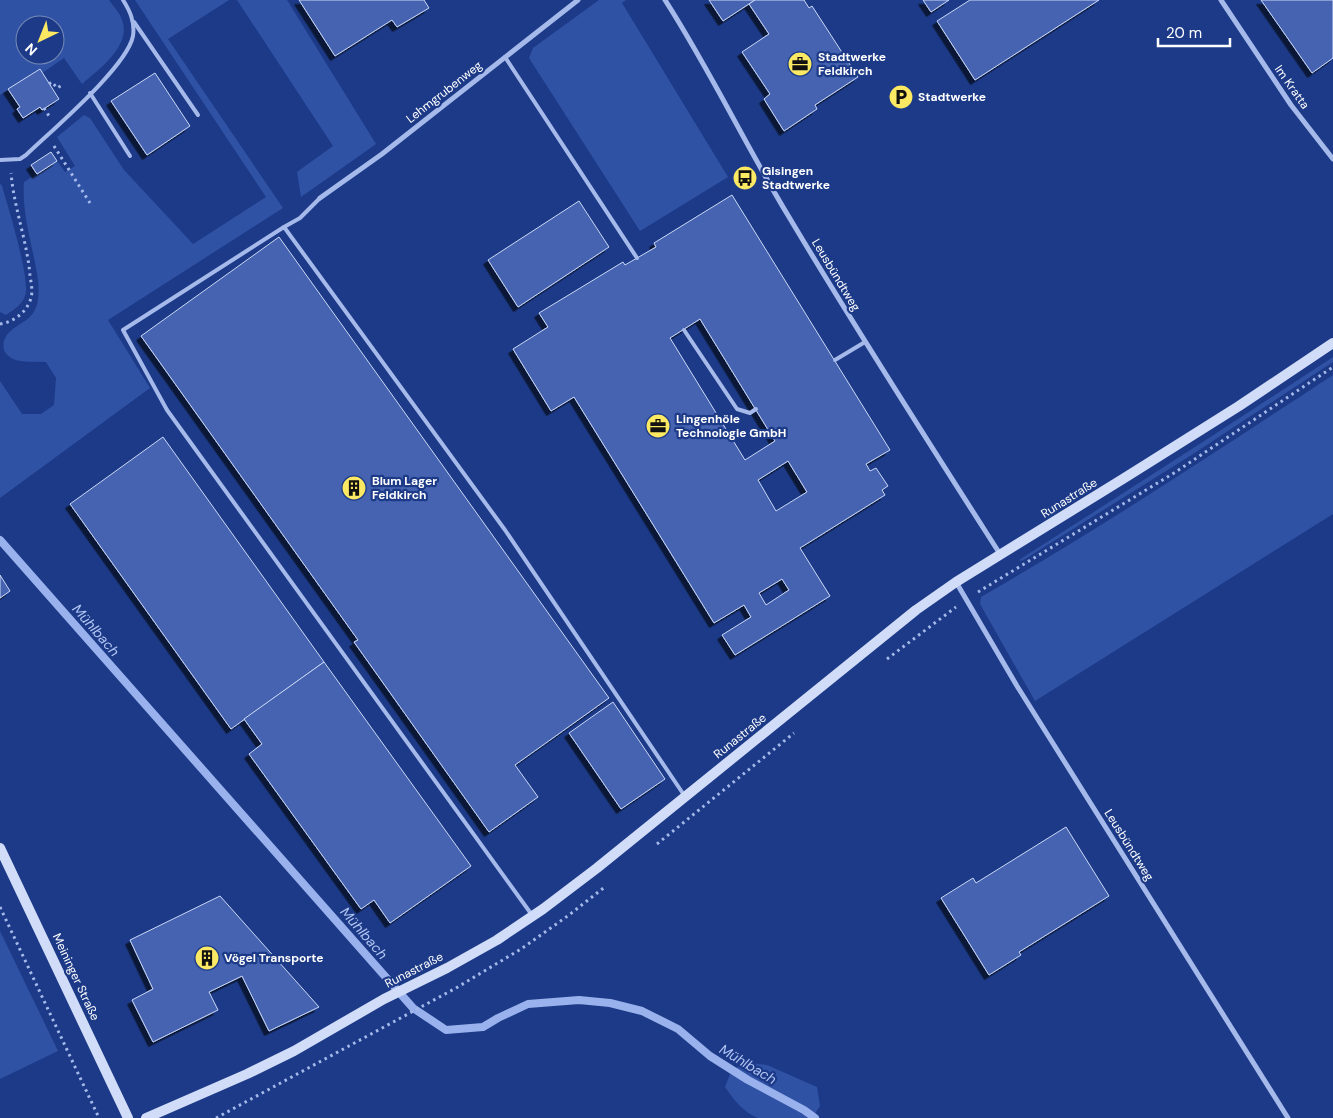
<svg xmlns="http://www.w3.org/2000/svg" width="1333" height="1118" viewBox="0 0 1333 1118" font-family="'DM Sans',sans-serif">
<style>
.green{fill:#3052a5;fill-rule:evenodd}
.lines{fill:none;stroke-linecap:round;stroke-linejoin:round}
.stream{stroke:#99b2ed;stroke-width:8}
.building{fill:#4563b0;stroke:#cad8f8;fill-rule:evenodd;filter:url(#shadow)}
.path{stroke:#a5baeb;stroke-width:3;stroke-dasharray:2.5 4;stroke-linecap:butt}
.lane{stroke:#a5baeb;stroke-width:4}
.street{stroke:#a5baeb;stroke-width:5}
.secondary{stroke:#d1dcf8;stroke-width:10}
.labels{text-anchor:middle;stroke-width:4.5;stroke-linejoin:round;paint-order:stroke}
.poi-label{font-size:12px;font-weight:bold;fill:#fff;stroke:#1c3a87;text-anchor:start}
.street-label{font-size:12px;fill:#fff;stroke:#1c3a87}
.water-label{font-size:14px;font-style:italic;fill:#b1c5f3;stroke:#1c3a87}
</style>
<defs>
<filter id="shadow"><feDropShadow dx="-4.5" dy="4.5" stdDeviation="0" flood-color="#0009"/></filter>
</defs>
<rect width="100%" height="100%" fill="#1c3a87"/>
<!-- green -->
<g class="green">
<path d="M 0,0 L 109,0 C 113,6 120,13 122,20 C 132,46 98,70 82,84 L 64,58 L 42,73 L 39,69 L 0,95 ZM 25,25 L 55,25 L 55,55 L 25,55 Z"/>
<path d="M 135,0 L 229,0 L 168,39 L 283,208 L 108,320 L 150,388 L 0,498 L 0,381 L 22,414 L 41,414 L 54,405 L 56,378 L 46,362 C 32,361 11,365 4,350 C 0,332 20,326 30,317 C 34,313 37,306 38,300 C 40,286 37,272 34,258 C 29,233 22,209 24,182 L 57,161 L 65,172 L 75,166 L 57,137 L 84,115 L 90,118 L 124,170 L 193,244 L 266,197 Z"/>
<path d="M 237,0 L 287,0 L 376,144 L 301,197 L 297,172 L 333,146 Z"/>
<path d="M 599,0 L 626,0 L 622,3 L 728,177 L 640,231 L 529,58 L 533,48 Z"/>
<path d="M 0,183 L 2,186 C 8,207 31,280 25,296 C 22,305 13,310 6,315 L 0,312 Z"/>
<path d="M 1333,357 L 1333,362 L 1190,456 L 1025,559 L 1021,561 L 1019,560 L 1212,436 Z"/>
<path d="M 1333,375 L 1333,514 L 1035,701 L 980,604 L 981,597 C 1101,528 1217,451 1333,375 Z"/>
<path d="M 0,931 L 58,1051 L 0,1079 Z"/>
<path d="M 750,1063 L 767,1065 L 817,1087 L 820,1106 L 812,1118 L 758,1118 C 743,1112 734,1100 725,1087 L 732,1069 Z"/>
</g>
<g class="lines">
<!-- stream -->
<path class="stream" d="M 0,540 L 413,1008 L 446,1030 L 483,1027 L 498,1018 L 528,1004 L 579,1000 L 610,1003 L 642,1011 L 678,1029 L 710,1056 L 748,1080 L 804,1110 L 815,1118"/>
</g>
<!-- building -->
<g class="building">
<path d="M 299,0 L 424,0 L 429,8 L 397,27 L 392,20 L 335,56 Z"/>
<path d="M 709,0 L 755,0 L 723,21 Z"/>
<path d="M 755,0 L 804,0 L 809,8 L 812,6 L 858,77 L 815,105 L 817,109 L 784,131 L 764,99 L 770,94 L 742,52 L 769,34 L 749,4 Z"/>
<path d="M 923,0 L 949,0 L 931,12 Z"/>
<path d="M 970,0 L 1099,0 L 975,80 L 937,21 Z"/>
<path d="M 1261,0 L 1333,0 L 1333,58 L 1312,73 Z"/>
<path d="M 40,69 L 59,99 L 42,110 L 40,107 L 23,118 L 17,109 L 20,107 L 8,89 Z"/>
<path d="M 155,73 L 190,126 L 147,155 L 111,101 Z"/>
<path d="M 51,152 L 57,161 L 37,174 L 31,165 Z"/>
<path d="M 732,195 L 890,450 L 866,464 L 870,471 L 876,468 L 888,486 L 882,490 L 885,495 L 800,548 L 830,596 L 735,655 L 722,635 L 751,617 L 744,605 L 714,623 L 574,397 L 551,411 L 513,349 L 548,327 L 539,313 L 623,262 L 625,265 L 656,247 L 654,243 ZM 700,319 L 775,441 L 745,460 L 670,338 ZM 788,461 L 807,492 L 776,511 L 758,480 ZM 782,579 L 789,590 L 766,605 L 759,593 Z"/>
<path d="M 579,201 L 609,247 L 518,307 L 488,260 Z"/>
<path d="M 279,237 L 609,698 L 515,765 L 538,797 L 489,832 L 354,642 L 358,640 L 141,336 Z"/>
<path d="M 163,437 L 324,662 L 231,729 L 70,504 Z"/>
<path d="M 0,575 L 10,591 L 0,598 Z"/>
<path d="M 324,662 L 471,866 L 390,923 L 374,900 L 361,909 L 249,754 L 262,744 L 244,719 Z"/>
<path d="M 613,702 L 665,779 L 621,809 L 569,733 Z"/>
<path d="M 1066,827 L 1109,896 L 1019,952 L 1021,955 L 989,975 L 941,898 L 973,878 L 976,883 Z"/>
<path d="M 220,896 L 319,1007 L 269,1031 L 242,976 L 209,992 L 218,1010 L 153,1042 L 132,1000 L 153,989 L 130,940 Z"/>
</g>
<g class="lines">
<!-- path -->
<g class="path">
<path d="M 49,84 L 52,82 L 57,88 L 64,84"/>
<path d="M 44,108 L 49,116"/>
<path d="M 54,146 L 90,203"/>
<path d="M 0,324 C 14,322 27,312 31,298 C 33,291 31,283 30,275 C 27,241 14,208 11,173"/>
<path d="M 978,592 L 1174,473 L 1333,367"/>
<path d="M 887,659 L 956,607"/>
<path d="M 657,844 L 794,733"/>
<path d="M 0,907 L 99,1118"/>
<path d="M 216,1118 L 456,988 L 521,949 L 569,915 L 606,886"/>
</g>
<!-- lane -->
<g class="lane">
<path d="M 134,22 L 198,115"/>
<path d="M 505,57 L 637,258"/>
<path d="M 90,93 L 130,156"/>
<path d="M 0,160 L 20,159 L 26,155 C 51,131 127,67 133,36 C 135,22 130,11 123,0"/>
<path d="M 320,198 L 300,218 L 284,227 L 123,330 L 167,410 L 532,915"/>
<path d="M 284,227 L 505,530 L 684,795"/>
<path d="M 684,330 L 737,409 L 750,413 L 756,409"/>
<path d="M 835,360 L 865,342"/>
</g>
<!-- street -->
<g class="street">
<path d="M 665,0 C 710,70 746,146 789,217 C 857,331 929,443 1000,554"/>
<path d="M 1221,0 L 1291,105 L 1333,159"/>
<path d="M 320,198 L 382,154 L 578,0"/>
<path d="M 956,582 L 1017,686 L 1288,1118"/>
</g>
<!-- secondary -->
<g class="secondary">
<path d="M 0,848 L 128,1118"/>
<path d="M 146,1118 L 247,1074 L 294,1051 L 384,999 L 447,968 L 497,940 L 543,909 L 597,868 L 916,610 L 956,582 L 1126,477 L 1239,406 L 1333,343"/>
</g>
</g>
<!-- icons -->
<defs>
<symbol id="office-disc" viewBox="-11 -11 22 22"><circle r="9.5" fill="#fbe863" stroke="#1c3a87"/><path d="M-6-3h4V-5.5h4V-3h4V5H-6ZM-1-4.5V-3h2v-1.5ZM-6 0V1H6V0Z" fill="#111"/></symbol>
<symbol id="parking-disc" viewBox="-11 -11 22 22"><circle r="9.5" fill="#fbe863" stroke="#1c3a87"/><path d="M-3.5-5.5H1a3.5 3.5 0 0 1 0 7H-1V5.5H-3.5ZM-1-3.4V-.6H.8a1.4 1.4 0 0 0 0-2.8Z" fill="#111"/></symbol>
<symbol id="bus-disc" viewBox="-11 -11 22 22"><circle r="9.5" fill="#fbe863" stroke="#1c3a87"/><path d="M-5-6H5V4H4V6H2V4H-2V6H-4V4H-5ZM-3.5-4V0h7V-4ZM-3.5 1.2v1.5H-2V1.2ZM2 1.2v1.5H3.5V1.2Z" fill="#111"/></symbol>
<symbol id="building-disc" viewBox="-11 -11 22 22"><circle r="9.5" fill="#fbe863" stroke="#1c3a87"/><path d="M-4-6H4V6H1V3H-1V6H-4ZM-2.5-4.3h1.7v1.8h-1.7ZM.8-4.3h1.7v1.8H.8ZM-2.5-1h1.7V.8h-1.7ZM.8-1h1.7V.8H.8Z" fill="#111"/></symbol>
</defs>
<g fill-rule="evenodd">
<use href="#office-disc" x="786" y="50" width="28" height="28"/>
<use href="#parking-disc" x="887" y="83" width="28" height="28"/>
<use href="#bus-disc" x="731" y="164" width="28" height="28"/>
<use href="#office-disc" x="644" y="412" width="28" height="28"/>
<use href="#building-disc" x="340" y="474" width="28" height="28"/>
<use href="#building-disc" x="193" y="944" width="28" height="28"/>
</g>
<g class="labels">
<!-- poi labels -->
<g class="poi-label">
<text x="818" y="61">Stadtwerke<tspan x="818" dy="14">Feldkirch</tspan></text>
<text x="918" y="101">Stadtwerke</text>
<text x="762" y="175">Gisingen<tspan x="762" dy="14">Stadtwerke</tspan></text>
<text x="676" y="423">Lingenhöle<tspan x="676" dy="14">Technologie GmbH</tspan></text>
<text x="372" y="485">Blum Lager<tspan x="372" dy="14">Feldkirch</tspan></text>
<text x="224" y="962">Vögel Transporte</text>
</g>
<!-- street labels -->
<g class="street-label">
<text transform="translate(1292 87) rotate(55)" y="4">Im Kratta</text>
<text transform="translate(444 92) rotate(-38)" y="4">Lehmgrubenweg</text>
<text transform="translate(836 275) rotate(59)" y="4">Leusbündtweg</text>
<text transform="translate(1069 498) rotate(-32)" y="4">Runastraße</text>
<text transform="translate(740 736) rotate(-39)" y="4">Runastraße</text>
<text transform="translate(1129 845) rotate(58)" y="4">Leusbündtweg</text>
<text transform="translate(414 970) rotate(-27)" y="4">Runastraße</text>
<text transform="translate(76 977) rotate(65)" y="4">Meininger Straße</text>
</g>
<!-- water labels -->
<g class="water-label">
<text transform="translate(96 630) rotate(49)" y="5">Mühlbach</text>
<text transform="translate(364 933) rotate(49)" y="5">Mühlbach</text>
<text transform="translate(748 1064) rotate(31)" y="5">Mühlbach</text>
</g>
</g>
<!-- north arrow -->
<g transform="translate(40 40) rotate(223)"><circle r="24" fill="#1c3a87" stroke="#7789b7"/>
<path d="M0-4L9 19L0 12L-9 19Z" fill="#fbe863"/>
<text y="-8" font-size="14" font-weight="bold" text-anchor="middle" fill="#ffffff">N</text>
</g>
<!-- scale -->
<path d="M1158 38v8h72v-8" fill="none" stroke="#ffffff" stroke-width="2.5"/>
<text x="1166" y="38" font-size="15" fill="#ffffff" stroke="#1c3a87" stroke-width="4" paint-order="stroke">20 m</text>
</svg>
